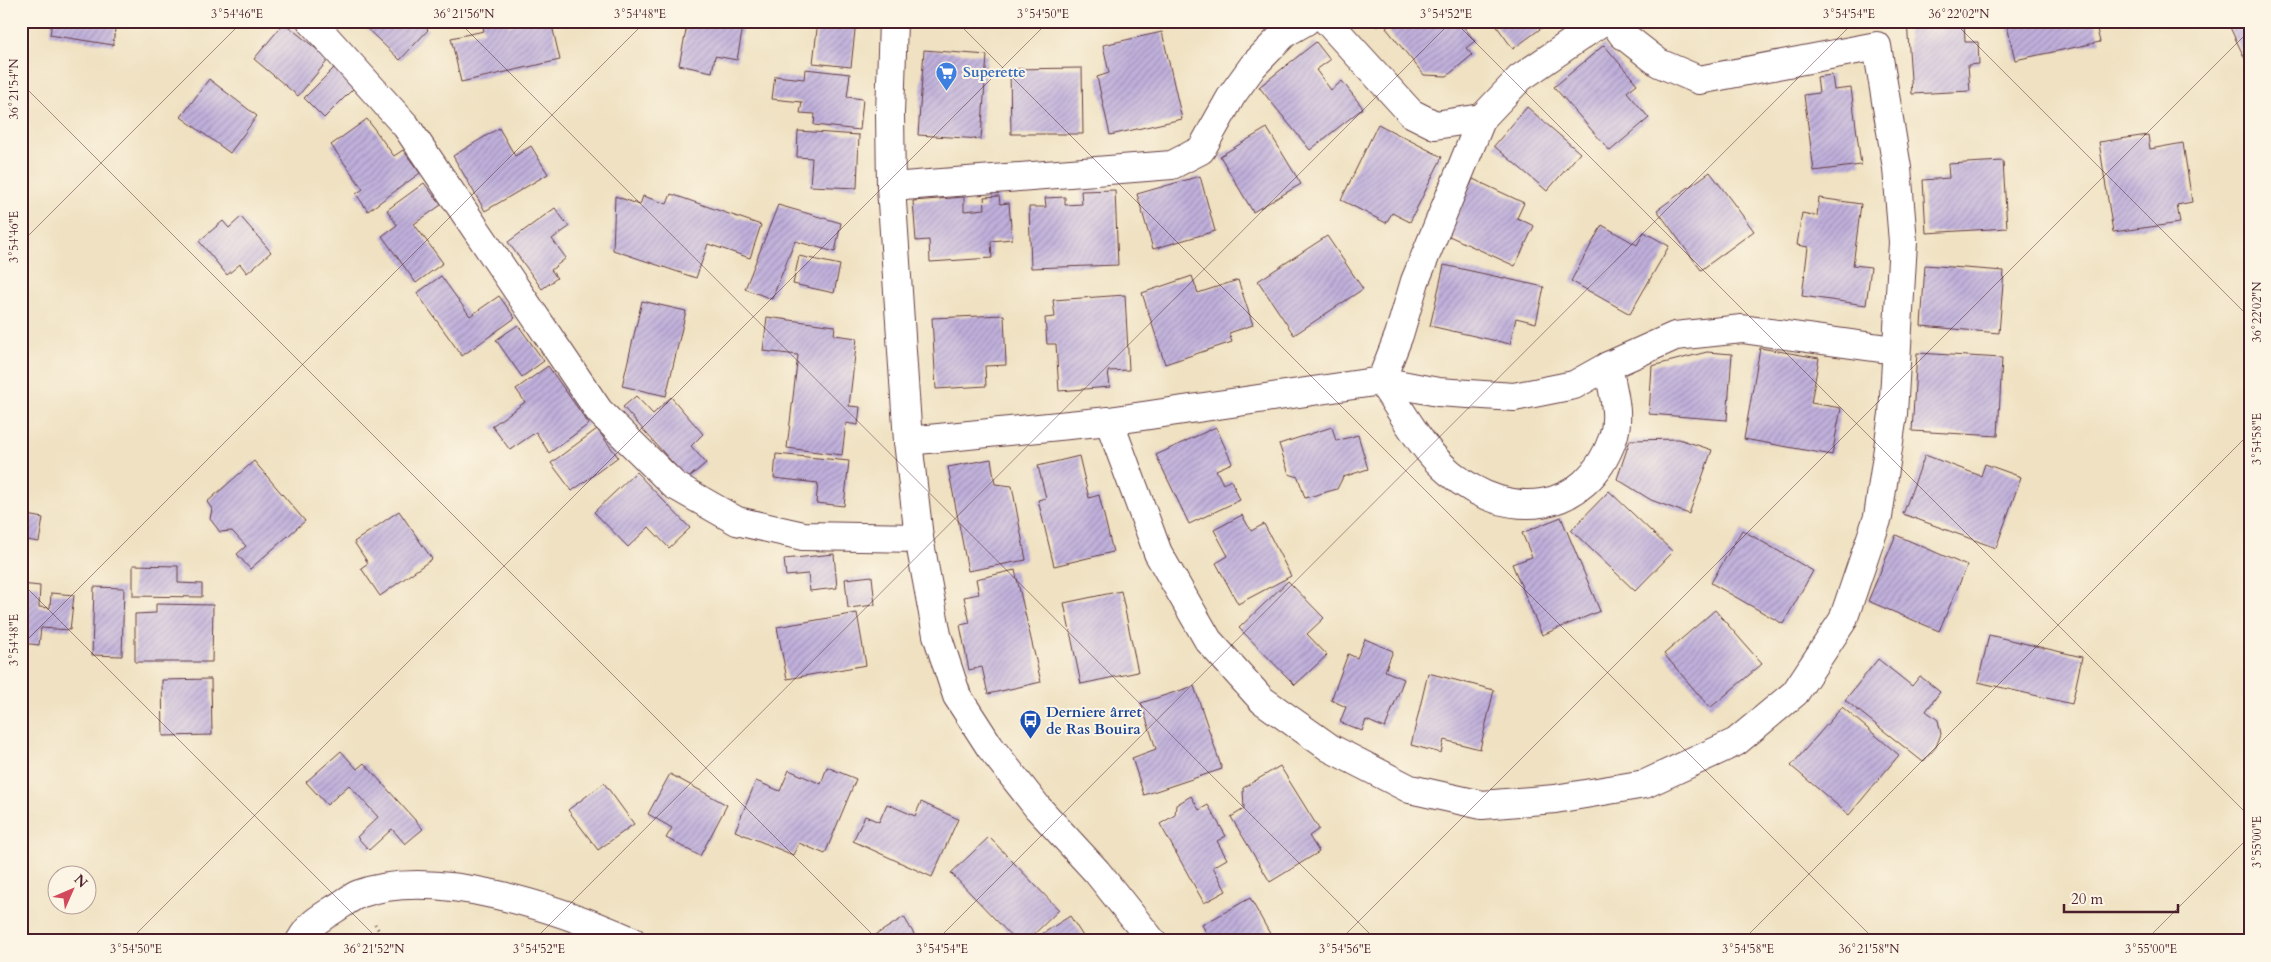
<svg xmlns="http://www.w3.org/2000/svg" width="2271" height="962" viewBox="0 0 2271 962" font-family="Cardo,serif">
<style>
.building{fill:url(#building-hatch)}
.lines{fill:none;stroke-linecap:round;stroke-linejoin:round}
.minor-casing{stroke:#633c42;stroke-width:30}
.tertiary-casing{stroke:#633c42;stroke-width:30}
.path{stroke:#633c42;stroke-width:3;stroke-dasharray:1 4;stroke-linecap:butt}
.minor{stroke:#fff;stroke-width:28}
.tertiary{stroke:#fff;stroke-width:28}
.ticks{fill:none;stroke:#4a1f2b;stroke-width:1;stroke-opacity:0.45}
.labels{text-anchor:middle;stroke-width:4;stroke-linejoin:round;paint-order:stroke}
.shop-label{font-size:15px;font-weight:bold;fill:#366cbe;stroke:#fcf5e5;text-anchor:start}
.transit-label{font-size:15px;font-weight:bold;fill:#164399;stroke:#fcf5e5;text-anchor:start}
.neatline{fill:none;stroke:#4a1f2b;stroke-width:2}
.ticks-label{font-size:12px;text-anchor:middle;fill:#4a1f2b}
</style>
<defs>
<pattern id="building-hatch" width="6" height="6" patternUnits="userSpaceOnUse" patternTransform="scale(1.25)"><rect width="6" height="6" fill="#c0b0dc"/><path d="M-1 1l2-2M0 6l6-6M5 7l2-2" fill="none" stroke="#9e8fb3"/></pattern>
</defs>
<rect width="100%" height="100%" fill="#fcf5e5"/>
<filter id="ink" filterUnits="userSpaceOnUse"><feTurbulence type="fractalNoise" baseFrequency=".02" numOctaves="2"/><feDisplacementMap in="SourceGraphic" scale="10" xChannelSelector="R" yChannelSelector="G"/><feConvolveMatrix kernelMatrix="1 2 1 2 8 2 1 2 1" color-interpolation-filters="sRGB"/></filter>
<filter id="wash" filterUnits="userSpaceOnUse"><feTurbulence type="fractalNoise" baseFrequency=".0096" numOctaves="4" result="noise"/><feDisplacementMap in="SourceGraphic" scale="20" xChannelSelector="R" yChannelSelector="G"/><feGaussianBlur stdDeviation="1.12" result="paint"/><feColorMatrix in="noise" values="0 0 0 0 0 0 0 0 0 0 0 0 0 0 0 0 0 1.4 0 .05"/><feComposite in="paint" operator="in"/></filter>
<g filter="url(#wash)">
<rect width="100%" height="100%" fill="#efe1c1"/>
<g id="blocks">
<!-- building -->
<g class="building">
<path d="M 52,21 L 116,21 L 113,45 L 50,35 Z"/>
<path d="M 359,21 L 419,21 L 428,30 L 400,60 Z"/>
<path d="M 482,21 L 507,21 L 508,26 L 530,21 L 551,21 L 560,60 L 461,82 L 451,38 L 484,31 Z"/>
<path d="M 688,21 L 744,21 L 737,60 L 715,56 L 712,72 L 679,65 Z"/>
<path d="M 818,21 L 856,21 L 851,67 L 813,63 Z"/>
<path d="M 1372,21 L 1384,21 L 1377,27 Z"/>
<path d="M 1394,21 L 1459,21 L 1475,41 L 1466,48 L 1472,55 L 1447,76 L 1424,75 L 1386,28 Z"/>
<path d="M 1493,21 L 1551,21 L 1513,49 Z"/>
<path d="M 1907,21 L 1964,21 L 1965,42 L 1978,42 L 1979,64 L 1968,65 L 1970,91 L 1912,94 Z"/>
<path d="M 2006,21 L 2095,21 L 2100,42 L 2015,60 Z"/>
<path d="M 2227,21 L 2250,21 L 2250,59 L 2246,61 Z"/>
<path d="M 284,23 L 329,59 L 298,96 L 254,59 Z"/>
<path d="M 1162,32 L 1182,119 L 1110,135 L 1097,77 L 1109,73 L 1103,45 Z"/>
<path d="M 1316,42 L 1330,60 L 1316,70 L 1331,90 L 1342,81 L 1363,108 L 1310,150 L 1259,87 Z"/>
<path d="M 1604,45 L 1637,84 L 1627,92 L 1649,118 L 1610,151 L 1554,87 Z"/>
<path d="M 924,50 L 987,55 L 981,139 L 918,135 Z"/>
<path d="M 336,66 L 356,86 L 324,118 L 304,98 Z"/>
<path d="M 1082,68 L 1083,134 L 1011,134 L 1010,69 Z"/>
<path d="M 805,69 L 850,74 L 847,97 L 863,99 L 860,130 L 814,125 L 815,114 L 800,113 L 802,102 L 772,99 L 775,76 L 804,79 Z"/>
<path d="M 1832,75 L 1834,90 L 1851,88 L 1861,165 L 1814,171 L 1804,95 L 1819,93 L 1817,77 Z"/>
<path d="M 209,79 L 257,116 L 230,153 L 181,117 Z"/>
<path d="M 1527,107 L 1580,153 L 1547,191 L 1494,146 Z"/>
<path d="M 367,119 L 394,156 L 403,150 L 420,173 L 368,211 L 356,194 L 363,189 L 331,145 Z"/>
<path d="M 1378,124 L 1442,157 L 1410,222 L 1392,213 L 1386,223 L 1341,200 Z"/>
<path d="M 499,128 L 515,156 L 531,146 L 548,174 L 485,211 L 453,156 Z"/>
<path d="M 1267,128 L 1301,184 L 1253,212 L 1220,156 Z"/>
<path d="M 798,131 L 859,135 L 857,188 L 810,186 L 812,158 L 797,157 Z"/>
<path d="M 2148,135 L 2150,149 L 2183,143 L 2192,202 L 2177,205 L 2180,223 L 2113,232 L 2099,142 Z"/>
<path d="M 2003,161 L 2007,228 L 1926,233 L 1923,180 L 1949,178 L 1948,164 Z"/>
<path d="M 1710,172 L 1754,231 L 1701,270 L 1657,210 Z"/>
<path d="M 1200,176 L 1215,231 L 1153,249 L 1137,194 Z"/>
<path d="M 1473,179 L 1524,203 L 1517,218 L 1534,226 L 1515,266 L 1447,235 Z"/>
<path d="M 424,183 L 441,205 L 414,224 L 443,263 L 416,283 L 382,236 L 397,225 L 387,210 Z"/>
<path d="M 1115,190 L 1118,265 L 1031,268 L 1029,207 L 1046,207 L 1045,198 L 1065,197 L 1065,205 L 1082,204 L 1081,191 Z"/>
<path d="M 671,194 L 761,225 L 750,258 L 708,244 L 696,278 L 613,250 L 615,196 L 640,205 L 643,196 L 667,204 Z"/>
<path d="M 999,196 L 1000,204 L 1009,203 L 1012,239 L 991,241 L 992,258 L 930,262 L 929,240 L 916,241 L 913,201 L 964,197 L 964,211 L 985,209 L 984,197 Z"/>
<path d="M 1819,198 L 1861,204 L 1853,265 L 1871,267 L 1866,305 L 1802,296 L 1808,247 L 1797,245 L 1802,213 L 1817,216 Z"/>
<path d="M 778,205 L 841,223 L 835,252 L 795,241 L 772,299 L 745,289 Z"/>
<path d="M 555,208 L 569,227 L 552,239 L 566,258 L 551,270 L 557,278 L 542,289 L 508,242 Z"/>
<path d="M 241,217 L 271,252 L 247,273 L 240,264 L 227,275 L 199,241 L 223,221 L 229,228 Z"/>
<path d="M 1602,225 L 1637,245 L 1644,232 L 1669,246 L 1630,314 L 1571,281 Z"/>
<path d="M 1327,236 L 1363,289 L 1294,335 L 1258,281 Z"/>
<path d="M 799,256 L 840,265 L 834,293 L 793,284 Z"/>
<path d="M 1444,265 L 1544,287 L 1536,323 L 1516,318 L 1510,344 L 1430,326 Z"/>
<path d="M 1925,265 L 2004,271 L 1999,333 L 1921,326 Z"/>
<path d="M 441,276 L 470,316 L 499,296 L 515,318 L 462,356 L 417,293 Z"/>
<path d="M 1192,276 L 1198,293 L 1238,280 L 1253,325 L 1229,333 L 1232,342 L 1165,364 L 1142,293 Z"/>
<path d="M 1125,295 L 1129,370 L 1108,371 L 1110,387 L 1059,391 L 1056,344 L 1047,344 L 1045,318 L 1055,317 L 1053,300 Z"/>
<path d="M 642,301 L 686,311 L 666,396 L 622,386 Z"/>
<path d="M 1004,315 L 1006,365 L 985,366 L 986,386 L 936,389 L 932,318 Z"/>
<path d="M 767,317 L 835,326 L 834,335 L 857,338 L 849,406 L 860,407 L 858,425 L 846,423 L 842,455 L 787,448 L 798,355 L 763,351 Z"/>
<path d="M 518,325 L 544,361 L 522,377 L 496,340 Z"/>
<path d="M 1760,348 L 1819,358 L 1811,403 L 1841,408 L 1832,455 L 1744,439 Z"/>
<path d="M 1707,352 L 1732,354 L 1727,420 L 1649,414 L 1652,366 Z"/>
<path d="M 1917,353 L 2002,358 L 1998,436 L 1912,431 Z"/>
<path d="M 548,366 L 589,424 L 549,453 L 536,432 L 510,450 L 492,426 L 525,402 L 516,389 Z"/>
<path d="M 636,396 L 653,414 L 671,397 L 703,434 L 691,446 L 706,463 L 687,479 L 623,407 Z"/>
<path d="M 1216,427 L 1232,463 L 1216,470 L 1223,484 L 1231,480 L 1240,500 L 1189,524 L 1156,455 Z"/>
<path d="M 1332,427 L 1336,441 L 1358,435 L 1368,469 L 1343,477 L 1337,489 L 1305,498 L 1298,477 L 1289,474 L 1279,444 Z"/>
<path d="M 597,429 L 618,457 L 572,491 L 551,463 Z"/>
<path d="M 1679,439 L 1712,450 L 1689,514 L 1651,500 L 1617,479 L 1630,440 Z"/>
<path d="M 776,454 L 849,461 L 844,506 L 816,503 L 818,483 L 774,478 Z"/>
<path d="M 1925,455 L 1981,476 L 1985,464 L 2021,477 L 1996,548 L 1903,514 Z"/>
<path d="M 1079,456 L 1089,498 L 1099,495 L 1113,552 L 1054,566 L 1038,500 L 1046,498 L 1038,466 Z"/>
<path d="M 991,459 L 995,484 L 1012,486 L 1026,560 L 968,571 L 948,467 Z"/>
<path d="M 254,461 L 305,521 L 250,569 L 237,554 L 246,546 L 232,531 L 220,532 L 210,519 L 212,509 L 207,502 Z"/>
<path d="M 636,472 L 690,528 L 669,548 L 649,527 L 628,547 L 594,512 Z"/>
<path d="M 1609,491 L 1673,552 L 1635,591 L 1571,530 Z"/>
<path d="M 399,511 L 432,559 L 380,596 L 361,568 L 368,563 L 354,542 Z"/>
<path d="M 21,514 L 43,518 L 39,542 L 21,539 Z"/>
<path d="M 1242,515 L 1251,531 L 1264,524 L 1291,576 L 1238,604 L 1216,563 L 1228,556 L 1214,530 Z"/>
<path d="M 1561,517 L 1600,611 L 1542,635 L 1512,564 L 1532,557 L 1522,533 Z"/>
<path d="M 1742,530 L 1813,571 L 1783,624 L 1711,583 Z"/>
<path d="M 1896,535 L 1967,566 L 1939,631 L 1868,601 Z"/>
<path d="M 834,554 L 837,588 L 810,591 L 808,574 L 786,576 L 784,559 Z"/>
<path d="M 133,565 L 178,566 L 178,583 L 202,584 L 202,597 L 133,596 Z"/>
<path d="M 1015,570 L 1041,682 L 988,694 L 982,667 L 969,670 L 960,625 L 970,623 L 964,597 L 979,594 L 976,579 Z"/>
<path d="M 872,576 L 875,605 L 848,608 L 845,579 Z"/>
<path d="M 1288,581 L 1324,618 L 1307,634 L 1327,655 L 1295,685 L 1239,628 Z"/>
<path d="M 21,584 L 40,586 L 39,607 L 50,608 L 51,593 L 74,595 L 70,630 L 41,628 L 39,645 L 21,643 Z"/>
<path d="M 94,587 L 124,588 L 122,656 L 92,655 Z"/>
<path d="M 1121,591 L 1138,672 L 1081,684 L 1064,603 Z"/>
<path d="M 156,604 L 213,605 L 212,662 L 135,662 L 135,614 L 156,613 Z"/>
<path d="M 1715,610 L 1762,664 L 1710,708 L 1664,654 Z"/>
<path d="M 857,613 L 866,665 L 787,679 L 777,627 Z"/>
<path d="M 1989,635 L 2082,657 L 2072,704 L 1978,682 Z"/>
<path d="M 1365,639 L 1393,651 L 1385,671 L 1404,679 L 1385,728 L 1366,720 L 1362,731 L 1340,722 L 1346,707 L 1331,700 L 1348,654 L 1357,658 Z"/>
<path d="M 1878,659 L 1912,686 L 1920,676 L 1940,692 L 1926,711 L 1938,720 L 1941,734 L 1936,747 L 1923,762 L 1845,700 Z"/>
<path d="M 1428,673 L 1494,690 L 1480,749 L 1444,740 L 1441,753 L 1411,745 Z"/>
<path d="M 211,679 L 212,735 L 163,736 L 162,680 Z"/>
<path d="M 1194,686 L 1222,769 L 1144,795 L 1132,758 L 1156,749 L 1141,703 Z"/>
<path d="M 1842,707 L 1899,755 L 1849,815 L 1791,766 Z"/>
<path d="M 341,751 L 357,769 L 364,763 L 423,829 L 405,844 L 392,829 L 369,850 L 357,837 L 378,817 L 349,785 L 327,805 L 306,782 Z"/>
<path d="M 1280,766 L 1319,829 L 1309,836 L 1319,852 L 1270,882 L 1231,817 L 1244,809 L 1243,788 Z"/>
<path d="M 827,767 L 856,779 L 825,854 L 799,843 L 793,855 L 735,831 L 756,781 L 780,791 L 789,770 L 821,784 Z"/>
<path d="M 670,774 L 727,805 L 700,856 L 666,838 L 672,828 L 648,814 Z"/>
<path d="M 604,783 L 634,824 L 598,850 L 568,810 Z"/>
<path d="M 1191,796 L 1199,810 L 1208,805 L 1226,836 L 1217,841 L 1227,859 L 1213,867 L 1226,891 L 1204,903 L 1160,824 L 1175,815 L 1176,805 Z"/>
<path d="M 921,802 L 958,819 L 932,877 L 853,841 L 865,816 L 879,822 L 887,804 L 915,816 Z"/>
<path d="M 989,837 L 1059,910 L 1027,941 L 1016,941 L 951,873 Z"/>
<path d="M 1250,898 L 1274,941 L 1211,941 L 1202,925 Z"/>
<path d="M 1070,916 L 1086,941 L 1031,941 Z"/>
<path d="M 904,917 L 918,941 L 866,941 Z"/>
<path d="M 1288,933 L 1292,941 L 1275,941 Z"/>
</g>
</g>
</g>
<g filter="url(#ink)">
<use href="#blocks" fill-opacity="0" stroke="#633c42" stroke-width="1"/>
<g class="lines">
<defs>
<g id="minor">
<path d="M 311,21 L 406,126 L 599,411 L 674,485 L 737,521 L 803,536 L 919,538"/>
<path d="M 1327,21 L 1411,113 L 1435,125 L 1482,118"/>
<path d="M 1603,21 L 1520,78 L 1482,118 L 1415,281 L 1399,335 L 1381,381 C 1402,411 1421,449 1450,473 C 1508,522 1586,515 1613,438 C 1621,415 1612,388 1608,366"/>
<path d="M 891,187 L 1172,165 L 1201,150 L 1232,95 L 1253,66 L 1285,33 L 1306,21"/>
<path d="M 1109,421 L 1158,553 L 1208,640 L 1262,700 L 1330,748 L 1410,789 L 1482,805 L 1555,799 L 1645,784 L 1736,742 L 1795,693 L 1843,620 L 1878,517 L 1893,414 L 1903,242 L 1897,168 L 1877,46 L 1699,80 L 1659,63 L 1623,35 L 1613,21"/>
<path d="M 908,441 L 1109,421 L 1381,381 L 1438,392 L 1514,397 L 1574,385 L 1608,366 L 1675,336 L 1742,329 L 1895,350"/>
<path d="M 300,941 C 311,922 318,920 336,908 C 343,904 351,897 359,894 C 436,866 560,909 632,941"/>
</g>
<path id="tertiary" d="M 893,21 L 890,114 L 891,187 L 908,441 L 919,538 L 937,635 L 957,696 L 990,747 L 1038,808 L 1097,872 L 1152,941"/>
</defs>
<!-- minor casing -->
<use href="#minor" class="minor-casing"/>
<!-- tertiary casing -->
<use href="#tertiary" class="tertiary-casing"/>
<!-- path -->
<path class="path" d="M 375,924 L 385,941"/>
<!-- minor -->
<use href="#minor" class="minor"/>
<!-- tertiary -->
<use href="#tertiary" class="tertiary"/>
</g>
</g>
<!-- ticks -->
<path class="ticks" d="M 458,21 L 1377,941M 956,21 L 1876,941M 1454,21 L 2250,817M 1953,21 L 2250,318M 21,83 L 879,941M 21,243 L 243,21M 21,582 L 380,941M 21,646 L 646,21M 129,941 L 1049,21M 533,941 L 1452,21M 936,941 L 1855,21M 1339,941 L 2250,30M 1742,941 L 2250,433M 2145,941 L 2250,836"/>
<!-- icons -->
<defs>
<symbol id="supermarket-pin" viewBox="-11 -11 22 30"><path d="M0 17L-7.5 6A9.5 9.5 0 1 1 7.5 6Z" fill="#3f7fe0" stroke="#fcf5e5"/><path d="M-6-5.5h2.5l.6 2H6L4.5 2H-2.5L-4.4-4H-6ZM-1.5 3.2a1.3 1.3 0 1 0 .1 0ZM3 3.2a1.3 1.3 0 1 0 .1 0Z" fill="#fff"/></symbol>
<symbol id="bus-pin" viewBox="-11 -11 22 30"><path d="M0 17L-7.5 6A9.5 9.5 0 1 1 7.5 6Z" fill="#1a4fb4" stroke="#fcf5e5"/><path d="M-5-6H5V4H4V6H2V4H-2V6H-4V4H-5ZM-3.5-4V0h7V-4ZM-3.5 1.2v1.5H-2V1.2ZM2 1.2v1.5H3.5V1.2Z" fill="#fff"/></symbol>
</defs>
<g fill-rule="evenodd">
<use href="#supermarket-pin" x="934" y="60" width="25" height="34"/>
<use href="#bus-pin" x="1018" y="708" width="25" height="34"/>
</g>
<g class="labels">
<!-- shop labels -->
<g class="shop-label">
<text x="963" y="77">Superette</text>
</g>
<!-- transit labels -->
<g class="transit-label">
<text x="1046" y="717">Derniere ârret<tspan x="1046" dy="17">de Ras Bouira</tspan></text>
</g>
</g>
<!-- margin -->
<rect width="2271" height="962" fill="none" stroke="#fcf5e5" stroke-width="55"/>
<!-- north arrow -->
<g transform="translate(72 890) rotate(45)"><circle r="24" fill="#fcf5e5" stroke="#b59f9b"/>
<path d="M0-4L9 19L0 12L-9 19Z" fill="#d1495b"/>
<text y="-8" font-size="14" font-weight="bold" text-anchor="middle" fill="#4a1f2b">N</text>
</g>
<!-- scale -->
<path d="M2064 904v8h114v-8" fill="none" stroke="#4a1f2b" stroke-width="2.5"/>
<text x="2071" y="904" font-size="15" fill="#4a1f2b" stroke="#fcf5e5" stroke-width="4" paint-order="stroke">20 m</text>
<rect x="28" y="28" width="2216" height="906" class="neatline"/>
<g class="ticks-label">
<text x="237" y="18">3°54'46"E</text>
<text x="464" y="18">36°21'56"N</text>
<text x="640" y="18">3°54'48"E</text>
<text x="1043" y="18">3°54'50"E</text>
<text x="1446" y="18">3°54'52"E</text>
<text x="1849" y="18">3°54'54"E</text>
<text x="1959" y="18">36°22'02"N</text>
<text transform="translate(14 89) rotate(-90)" y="4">36°21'54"N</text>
<text transform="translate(14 237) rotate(-90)" y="4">3°54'46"E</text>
<text transform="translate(2257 312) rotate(-90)" y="4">36°22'02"N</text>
<text transform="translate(2257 439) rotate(-90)" y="4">3°54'58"E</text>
<text transform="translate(14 640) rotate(-90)" y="4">3°54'48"E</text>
<text transform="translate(2257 842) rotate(-90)" y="4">3°55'00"E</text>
<text x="136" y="953">3°54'50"E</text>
<text x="374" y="953">36°21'52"N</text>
<text x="539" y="953">3°54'52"E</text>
<text x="942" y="953">3°54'54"E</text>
<text x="1345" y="953">3°54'56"E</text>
<text x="1748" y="953">3°54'58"E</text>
<text x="1869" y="953">36°21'58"N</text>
<text x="2151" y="953">3°55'00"E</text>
</g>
</svg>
